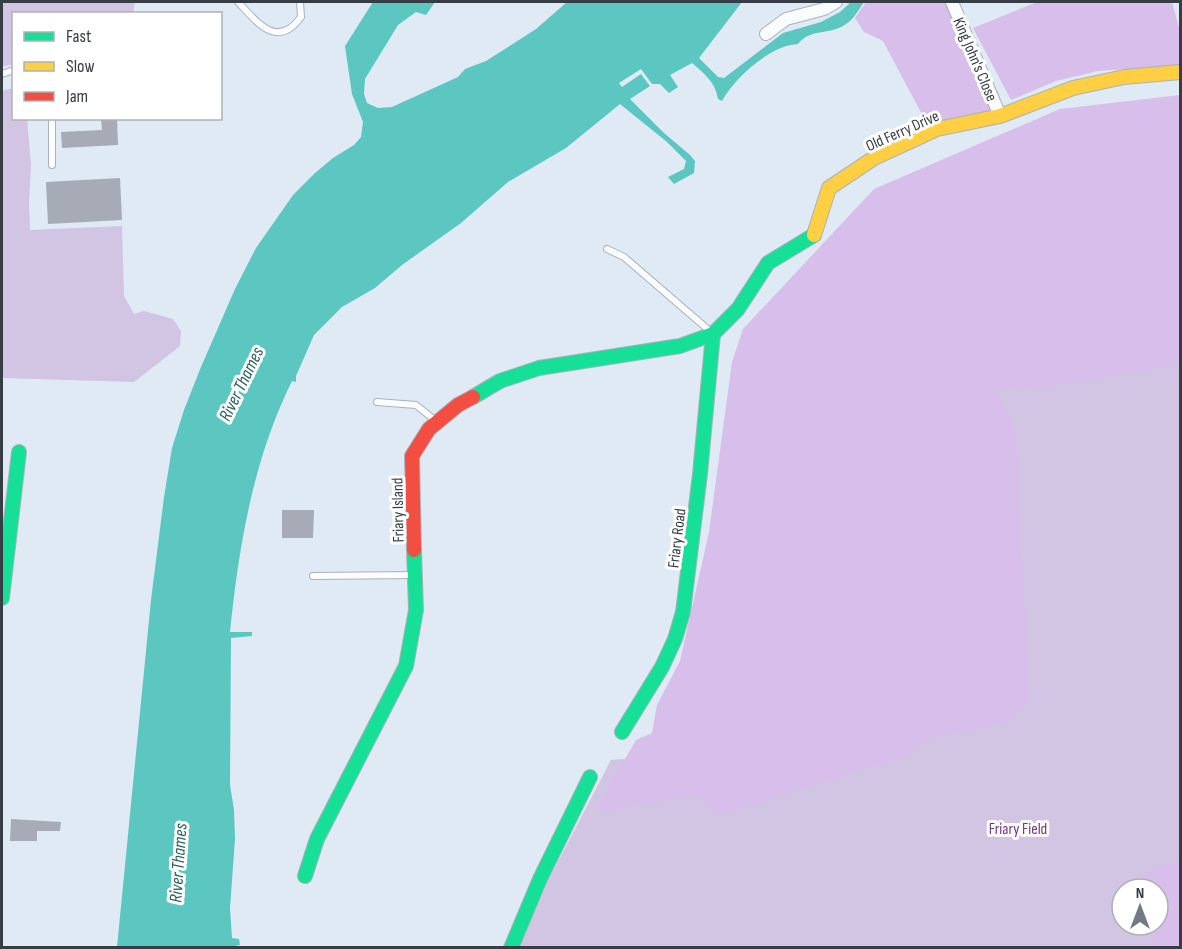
<svg xmlns="http://www.w3.org/2000/svg" width="1182" height="949" viewBox="0 0 1182 949" font-family="'Sofia Sans Condensed',sans-serif">
<style>
.green{fill:#d2c4e3;fill-rule:evenodd}
.forest{fill:#d7beeb}
.water{fill:#5cc6c1}
.building{fill:#a6abb5}
.lines{fill:none;stroke-linecap:round;stroke-linejoin:round}
.lane-casing{stroke:#aab2bb;stroke-width:8}
.street-casing{stroke:#aab2bb;stroke-width:14}
.fast-casing{stroke:#aab2bb;stroke-width:16}
.slow-casing{stroke:#aab2bb;stroke-width:16}
.jam-casing{stroke:#aab2bb;stroke-width:16}
.lane{stroke:#fafcfe;stroke-width:6}
.street{stroke:#fafcfe;stroke-width:12}
.fast{stroke:#16e098;stroke-width:14}
.slow{stroke:#ffcf43;stroke-width:14}
.jam{stroke:#f24e42;stroke-width:14}
.labels{text-anchor:middle;stroke-width:6;stroke-linejoin:round;paint-order:stroke}
.street-label{font-size:16px;fill:#363d45;stroke:#fff}
.park-label{font-size:16px;fill:#733388;stroke:#fff}
.water-label{font-size:18px;font-style:italic;fill:#2a615b;stroke:#fff}
</style>
<rect width="100%" height="100%" fill="#dfeaf5"/>
<!-- green -->
<g class="green">
<path d="M 2,2 L 135,2 L 133,13 L 14,14 L 13,64 L 2,67 Z"/>
<path d="M 13,88 L 14,118 L 27,119 L 31,164 L 29,204 L 30,230 L 122,226 L 124,296 L 134,314 L 144,311 L 173,319 L 181,331 L 180,346 L 134,382 L 2,378 L 2,91 Z"/>
<path d="M 1180,342 L 1180,947 L 519,948 L 549,879 L 611,760 L 785,746 L 981,368 ZM 1122,889 L 1158,889 L 1158,925 L 1122,925 Z"/>
</g>
<!-- forest -->
<g class="forest">
<path d="M 866,2 L 952,2 L 994,90 L 998,91 L 1002,106 L 933,135 L 883,41 L 864,32 L 855,18 Z"/>
<path d="M 1037,2 L 1172,2 L 1180,31 L 1180,65 L 1098,71 L 1056,81 L 1011,100 L 973,28 Z"/>
<path d="M 1180,95 L 1180,365 L 1024,390 L 997,388 L 1016,434 L 1029,701 L 1010,722 L 929,738 L 909,755 L 716,817 L 694,795 L 594,813 L 636,740 L 652,733 L 657,705 L 680,661 L 709,532 L 732,362 L 743,329 L 874,189 L 1060,109 Z"/>
<path d="M 1180,861 L 1180,947 L 1154,947 L 1148,925 L 1158,925 L 1158,889 L 1137,889 L 1134,877 Z"/>
</g>
<!-- water -->
<path class="water" d="M 373,2 L 435,2 L 426,15 L 416,12 L 398,25 L 365,79 L 364,94 L 367,103 L 378,108 L 392,107 L 458,77 L 465,69 L 486,61 L 536,29 L 567,2 L 742,2 L 699,58 L 718,77 L 724,78 L 783,33 L 821,22 L 840,12 L 851,2 L 864,2 C 859,9 854,19 846,24 C 830,36 812,27 798,44 C 771,45 735,77 722,101 L 718,99 C 715,82 706,75 692,63 L 670,75 L 678,87 L 669,93 L 660,84 L 652,84 L 641,69 L 619,83 L 622,87 L 641,74 L 650,86 L 630,99 L 664,133 L 690,155 L 695,161 L 694,173 L 674,184 L 668,177 L 684,169 L 686,161 L 667,142 L 620,104 L 566,148 L 508,182 L 461,223 L 402,265 L 375,288 L 342,307 L 314,335 L 296,376 L 296,382 L 292,381 C 253,460 239,545 230,632 L 252,632 L 252,636 L 231,638 L 230,785 L 234,810 L 235,839 L 230,908 L 232,938 L 239,939 L 240,945 L 225,948 L 117,947 L 151,600 L 164,497 L 172,448 L 184,410 L 201,367 L 235,289 L 256,248 L 293,195 L 315,173 L 333,158 L 354,145 L 361,137 L 363,122 L 352,94 L 345,46 Z"/>
<!-- building -->
<g class="building">
<path d="M 101,118 L 117,118 L 118,145 L 62,148 L 61,132 L 102,130 Z"/>
<path d="M 120,178 L 122,220 L 48,224 L 46,182 Z"/>
<path d="M 282,510 L 314,510 L 313,538 L 282,538 Z"/>
<path d="M 11,819 L 61,822 L 60,831 L 37,831 L 37,841 L 10,841 Z"/>
</g>
<g class="lines">
<defs>
<g id="lane">
<path d="M 238,2 C 257,22 277,50 301,17 L 300,2"/>
<path d="M 2,74 L 14,70"/>
<path d="M 52,165 L 52,118"/>
<path d="M 607,249 L 624,257 L 711,332"/>
<path d="M 377,402 L 416,405 L 436,421"/>
<path d="M 313,576 L 414,575"/>
</g>
<g id="street">
<path d="M 952,2 L 1000,116"/>
<path d="M 766,34 L 786,19 L 824,9 L 836,2"/>
</g>
<g id="fast">
<path d="M 473,397 L 500,381 L 539,368 L 680,346 L 713,334 L 738,309 L 768,263 L 814,235"/>
<path d="M 2,598 L 19,452"/>
<path d="M 622,732 L 662,667 L 675,639 L 683,612 L 700,474 L 713,334"/>
<path d="M 305,876 L 317,839 L 406,666 L 416,610 L 414,550"/>
<path d="M 511,948 L 540,879 L 590,777"/>
</g>
<path id="slow" d="M 814,235 L 829,188 L 874,158 L 937,129 L 1000,116 L 1073,88 L 1124,77 L 1180,72"/>
<path id="jam" d="M 414,550 L 412,456 L 429,429 L 458,405 L 473,397"/>
</defs>
<!-- lane casing -->
<use href="#lane" class="lane-casing"/>
<!-- street casing -->
<use href="#street" class="street-casing"/>
<!-- fast casing -->
<use href="#fast" class="fast-casing"/>
<!-- slow casing -->
<use href="#slow" class="slow-casing"/>
<!-- jam casing -->
<use href="#jam" class="jam-casing"/>
<!-- lane -->
<use href="#lane" class="lane"/>
<!-- street -->
<use href="#street" class="street"/>
<!-- fast -->
<use href="#fast" class="fast"/>
<!-- slow -->
<use href="#slow" class="slow"/>
<!-- jam -->
<use href="#jam" class="jam"/>
</g>
<g class="labels">
<!-- street labels -->
<g class="street-label">
<text transform="translate(976 59) rotate(67)" y="6">King John's Close</text>
<text transform="translate(902 130) rotate(-24)" y="6">Old Ferry Drive</text>
<text transform="translate(397 510) rotate(-91)" y="6">Friary Island</text>
<text transform="translate(676 538) rotate(-83)" y="6">Friary Road</text>
</g>
<!-- park labels -->
<g class="park-label">
<text x="1018" y="834">Friary Field</text>
</g>
<!-- water labels -->
<g class="water-label">
<text transform="translate(241 384) rotate(-64)" y="6">River Thames</text>
<text transform="translate(178 863) rotate(-86)" y="6">River Thames</text>
</g>
</g>
<!-- border -->
<rect width="1182" height="949" fill="none" stroke="#363d45" stroke-width="6"/>
<!-- legend -->
<rect x="12" y="12" width="210" height="108" fill="#ffffff" stroke="#afb1b5" stroke-width="1.5"/>
<rect x="24" y="32" width="30" height="9" fill="#16e098" stroke="#afb1b5" stroke-width="1.5"/>
<text x="66" y="42" font-size="18" fill="#363d45">Fast</text>
<rect x="24" y="62" width="30" height="9" fill="#ffcf43" stroke="#afb1b5" stroke-width="1.5"/>
<text x="66" y="72" font-size="18" fill="#363d45">Slow</text>
<rect x="24" y="92" width="30" height="9" fill="#f24e42" stroke="#afb1b5" stroke-width="1.5"/>
<text x="66" y="102" font-size="18" fill="#363d45">Jam</text>
<!-- north arrow -->
<g transform="translate(1140 907)"><circle r="28" fill="#ffffff" stroke="#afb1b5" stroke-width="1.5"/>
<path d="M0-4.5L10 22L0 15L-10 22Z" fill="#717a83"/>
<text y="-9" font-size="16" font-weight="bold" text-anchor="middle" fill="#363d45">N</text>
</g>
</svg>
